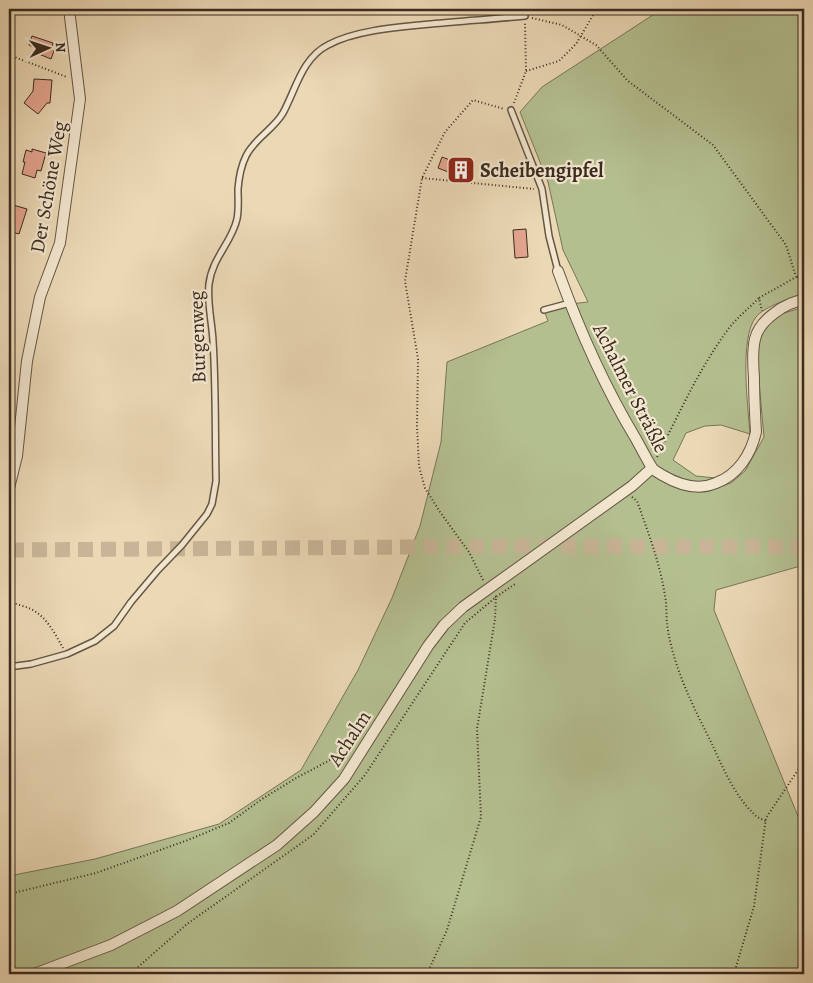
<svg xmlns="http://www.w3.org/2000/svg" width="813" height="983" viewBox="0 0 813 983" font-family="Alegreya,serif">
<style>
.green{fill:#b4bf90;stroke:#777558}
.building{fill:#e5a590;stroke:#3a2b20}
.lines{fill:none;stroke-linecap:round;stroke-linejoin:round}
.primary-tunnel{stroke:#c8b597;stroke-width:15;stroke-dasharray:15 8;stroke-linecap:butt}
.service-casing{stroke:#665645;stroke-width:8}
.minor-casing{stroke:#665645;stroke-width:12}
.path{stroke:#3a2b20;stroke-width:2;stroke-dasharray:1 2.5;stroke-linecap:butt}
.service{stroke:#f2e6cf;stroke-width:5}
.minor{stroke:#f2e6cf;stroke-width:10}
.labels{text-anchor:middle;stroke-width:4.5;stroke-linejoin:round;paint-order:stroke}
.poi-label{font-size:20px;font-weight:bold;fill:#3a2b20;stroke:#f2e6cf;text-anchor:start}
.street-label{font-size:20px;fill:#3a2b20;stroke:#f2e6cf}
</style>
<rect width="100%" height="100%" fill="#ebd8b5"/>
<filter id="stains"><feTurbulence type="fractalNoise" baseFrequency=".004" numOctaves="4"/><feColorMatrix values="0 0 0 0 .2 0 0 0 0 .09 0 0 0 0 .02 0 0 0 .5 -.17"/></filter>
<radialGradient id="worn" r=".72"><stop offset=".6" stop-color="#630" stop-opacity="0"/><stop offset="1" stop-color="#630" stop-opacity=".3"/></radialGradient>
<!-- green -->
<path class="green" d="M 661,9 L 804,9 L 804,294 C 792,297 764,307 756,317 C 739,338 748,406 750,434 L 721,425 L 705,426 L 686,433 L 673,460 L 696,476 L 715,478 L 716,488 L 731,483 L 745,471 L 764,437 L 757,360 L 757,338 L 767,324 L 781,314 L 804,307 L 804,565 L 716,590 L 714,610 L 804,831 L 804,974 L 9,974 L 9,876 L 95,859 L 219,824 L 301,770 L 358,670 L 392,598 L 420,526 L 441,442 L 447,362 L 548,321 L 543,307 L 588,302 L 563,250 L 548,182 L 520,112 L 542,87 L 659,11 Z"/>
<!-- building -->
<g class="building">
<path d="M 32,36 L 53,43 L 52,47 L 55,48 L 51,59 L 34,52 L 35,48 L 29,45 Z"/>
<path d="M 34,79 L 52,80 L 50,103 L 47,103 L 38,114 L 24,103 L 33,91 Z"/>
<path d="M 32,149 L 46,153 L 41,171 L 37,170 L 35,178 L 22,174 L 25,162 L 23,162 L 26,150 L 32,152 Z"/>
<path d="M 442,157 L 455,162 L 451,173 L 438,168 Z"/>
<path d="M 13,205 L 27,209 L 19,234 L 9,231 L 9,217 Z"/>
<path d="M 526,229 L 528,257 L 515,258 L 513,230 Z"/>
</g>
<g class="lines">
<!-- primary-tunnel -->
<path class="primary-tunnel" d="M 9,550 L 550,546 L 804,547"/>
<defs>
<g id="service">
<path d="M 511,110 L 542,189 L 549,236 L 558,271"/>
<path d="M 544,310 L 570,303"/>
<path d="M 9,665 L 16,666 L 31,664 L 67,654 L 95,641 L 114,626 L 131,602 L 158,570 L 182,545 L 207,514 L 212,504 L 216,481 C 215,434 216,387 213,341 C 212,322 207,303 209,284 C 212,258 232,242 237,219 C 239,209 238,199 238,189 C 239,177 241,166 246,156 C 254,139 274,129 283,113 C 296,89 302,58 328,45 C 355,30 400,27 431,24 C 462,21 494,19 525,16"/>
</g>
<g id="minor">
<path d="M 558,271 C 579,329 604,386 636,439 C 640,446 649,464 653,469 C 655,471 659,473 662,475 C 679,485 698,491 716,483 C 738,475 751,454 756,432 C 755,414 754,396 754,378 C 753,365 752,351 755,339 C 759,320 786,302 804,300"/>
<path d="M 9,488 L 17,456 L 27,361 L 40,297 L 60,243 L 80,99 L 69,9"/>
<path d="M 34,974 L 111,945 L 177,911 L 277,845 L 314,812 L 344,779 L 428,646 L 444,625 L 463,607 L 632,486 L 652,468"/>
</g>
</defs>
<!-- service casing -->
<use href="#service" class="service-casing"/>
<!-- minor casing -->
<use href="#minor" class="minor-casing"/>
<!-- path -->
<g class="path">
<path d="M 555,9 L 595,12 L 629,9"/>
<path d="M 532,12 L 537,9"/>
<path d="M 532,18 L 562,25 L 596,45 L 628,81 L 713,145 L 786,245 L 796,277 L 759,298 L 762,311"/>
<path d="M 9,41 L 9,40"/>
<path d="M 9,55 L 67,77"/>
<path d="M 526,71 L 559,61 L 576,44 L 595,12"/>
<path d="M 514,103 L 526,71 L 525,22"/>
<path d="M 422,178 L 534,189"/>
<path d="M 797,277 L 804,274"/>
<path d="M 657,457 C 664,443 671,429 678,415 C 693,385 709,355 729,328 C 738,317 749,308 759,298"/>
<path d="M 632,497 L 637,501 C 648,532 660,563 665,596 C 667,605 666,614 667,623 C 668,634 671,646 674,656 C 683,687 698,716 712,744 C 722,766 735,796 753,813 C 756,817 761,819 766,821"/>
<path d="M 483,580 L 469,552 L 440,512 L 425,488 L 419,466 L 417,426 L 418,359 L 405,281 L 422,178 L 445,132 L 473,100 L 504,109"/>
<path d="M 9,602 C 16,604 24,606 31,609 C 47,617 55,634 63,648"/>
<path d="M 9,894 L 96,873 L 188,840 L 229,823 L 262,799 L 298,777 L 332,759 L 348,754"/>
<path d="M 130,974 L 187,924 L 313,835 L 365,775 L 465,623 L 496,597 L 494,596"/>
<path d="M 427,974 L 447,930 L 481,817 L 477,729 L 495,619 L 496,597 L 515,584"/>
<path d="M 734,974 L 754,906 L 766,818 L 804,761"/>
</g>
<!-- service -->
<use href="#service" class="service"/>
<!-- minor -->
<use href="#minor" class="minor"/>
</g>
<!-- icons -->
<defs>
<symbol id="building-square" viewBox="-11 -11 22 22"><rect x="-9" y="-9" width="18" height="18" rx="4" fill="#8f2418" stroke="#f2e6cf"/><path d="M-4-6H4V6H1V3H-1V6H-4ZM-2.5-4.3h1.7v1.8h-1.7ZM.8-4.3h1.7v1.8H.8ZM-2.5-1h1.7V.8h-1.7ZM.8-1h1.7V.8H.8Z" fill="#fff"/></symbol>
</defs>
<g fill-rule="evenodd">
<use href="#building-square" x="445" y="154" width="32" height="32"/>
</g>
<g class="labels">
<!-- poi labels -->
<g class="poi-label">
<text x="480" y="177">Scheibengipfel</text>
</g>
<!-- street labels -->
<g class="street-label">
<text transform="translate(48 187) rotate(-80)" y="7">Der Schöne Weg</text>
<text transform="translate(197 337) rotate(-92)" y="7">Burgenweg</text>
<text transform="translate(631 388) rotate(63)" y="7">Achalmer Sträßle</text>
<text transform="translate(349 738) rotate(-57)" y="7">Achalm</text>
</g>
</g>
<!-- margin -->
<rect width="813" height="983" fill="none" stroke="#ebd8b5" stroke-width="30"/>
<rect x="10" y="10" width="793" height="963" fill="none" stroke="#3a2b20" stroke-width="2.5"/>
<rect x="15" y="15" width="783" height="953" fill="none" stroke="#3a2b20"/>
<!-- north arrow -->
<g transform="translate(48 48) rotate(87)" stroke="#f2e6cf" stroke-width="4" paint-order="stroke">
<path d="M0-4L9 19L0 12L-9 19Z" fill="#3a2b20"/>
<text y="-8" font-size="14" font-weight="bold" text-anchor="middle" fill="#3a2b20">N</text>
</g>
<rect width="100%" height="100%" filter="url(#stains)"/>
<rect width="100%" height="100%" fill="url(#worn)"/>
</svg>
